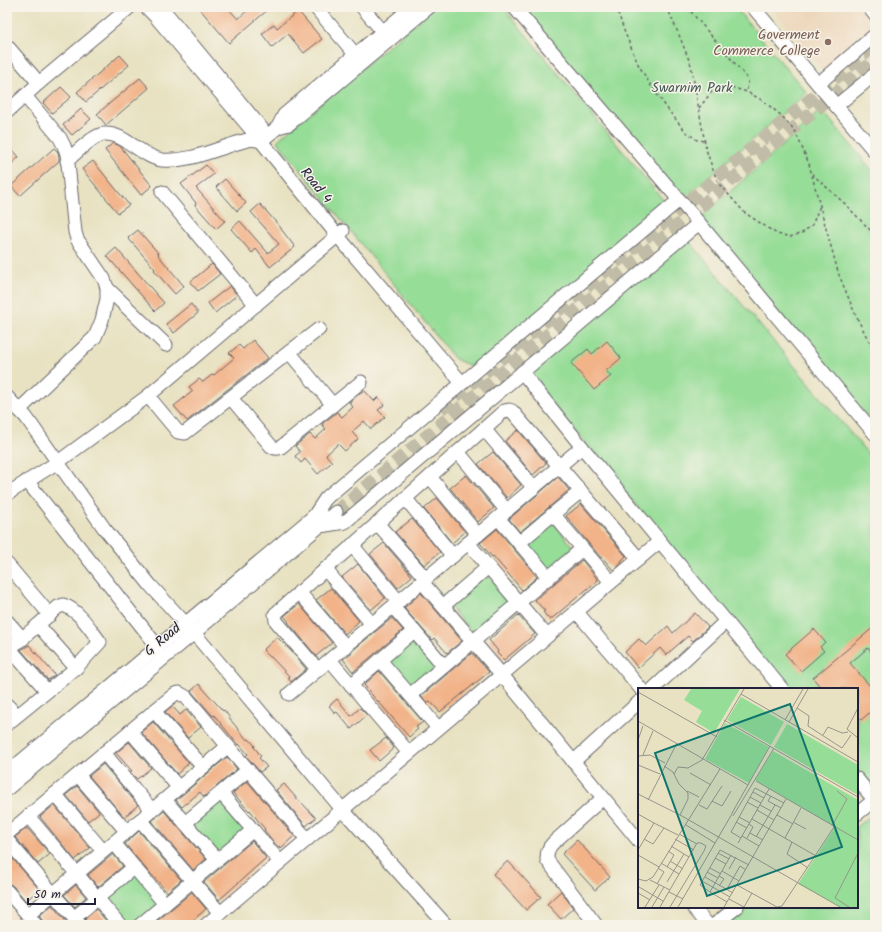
<svg xmlns="http://www.w3.org/2000/svg" width="882" height="932" viewBox="0 0 882 932" font-family="Kalam,sans-serif">
<style>
.built{fill:#edd7bb}
.green{fill:#96dd97;stroke:#5c8069}
.building{fill:#f2b389}
.lines{fill:none;stroke-linecap:round;stroke-linejoin:round}
.minor-tunnel{stroke:#c0bca7;stroke-width:13;stroke-dasharray:13 6;stroke-linecap:butt}
.minor-casing{stroke:#67656a;stroke-width:15}
.path{stroke:#67656a;stroke-width:1.5;stroke-dasharray:3 3;stroke-linecap:butt}
.minor{stroke:#fff;stroke-width:13}
.education-dot{fill:#8d6e63;stroke:#f7f3e8;stroke-width:1.5}
.labels{text-anchor:middle;stroke-width:3;stroke-linejoin:round;paint-order:stroke}
.education-label{font-size:14px;fill:#785e54;stroke:#f7f3e8;text-anchor:end}
.park-label{font-size:14px;fill:#455a57;stroke:#f7f3e8}
.street-label{font-size:14px;fill:#22223b;stroke:#f7f3e8}
.inset-road{fill:none;stroke:#99958c;stroke-width:1}
.view{fill:#0f766e;fill-opacity:0.15;stroke:#0f766e;stroke-width:2}
.inset-edge{fill:none;stroke:#22223b;stroke-width:2}
</style>
<rect width="100%" height="100%" fill="#f7f3e8"/>
<filter id="ink" filterUnits="userSpaceOnUse"><feTurbulence type="fractalNoise" baseFrequency=".025" numOctaves="2"/><feDisplacementMap in="SourceGraphic" scale="8" xChannelSelector="R" yChannelSelector="G"/><feConvolveMatrix kernelMatrix="1 2 1 2 8 2 1 2 1" color-interpolation-filters="sRGB"/></filter>
<filter id="wash" filterUnits="userSpaceOnUse"><feTurbulence type="fractalNoise" baseFrequency=".012" numOctaves="4" result="noise"/><feDisplacementMap in="SourceGraphic" scale="16" xChannelSelector="R" yChannelSelector="G"/><feGaussianBlur stdDeviation="0.9" result="paint"/><feColorMatrix in="noise" values="0 0 0 0 0 0 0 0 0 0 0 0 0 0 0 0 0 1.4 0 .05"/><feComposite in="paint" operator="in"/></filter>
<g filter="url(#wash)">
<rect width="100%" height="100%" fill="#e8e2c2"/>
<!-- built -->
<g class="built">
<path d="M 770,7 L 875,7 L 875,28 L 823,71 Z"/>
<path d="M 7,906 L 24,925 L 7,925 Z"/>
</g>
<!-- green -->
<g class="green">
<path d="M 434,7 L 503,7 L 669,207 L 481,371 L 455,359 L 277,141 L 281,137 Z"/>
<path d="M 520,7 L 735,7 L 807,93 L 682,200 Z"/>
<path d="M 822,110 L 875,174 L 875,426 L 699,219 Z"/>
<path d="M 684,235 L 875,462 L 875,795 L 857,774 L 857,689 L 787,689 L 522,367 Z"/>
<path d="M 552,521 L 577,552 L 551,574 L 525,544 Z"/>
<path d="M 487,574 L 513,604 L 475,636 L 449,606 Z"/>
<path d="M 415,636 L 439,666 L 409,690 L 385,660 Z"/>
<path d="M 223,798 L 249,829 L 217,856 L 190,826 Z"/>
<path d="M 875,813 L 875,925 L 725,925 L 749,907 L 857,907 L 857,826 Z"/>
<path d="M 135,873 L 161,903 L 135,925 L 124,925 L 103,900 Z"/>
</g>
<g id="blocks">
<!-- building -->
<g class="building">
<path d="M 198,7 L 227,7 L 238,19 L 251,7 L 271,7 L 229,43 Z"/>
<path d="M 298,11 L 322,39 L 304,53 L 288,34 L 272,47 L 262,34 L 274,24 L 277,28 Z"/>
<path d="M 120,55 L 129,65 L 86,102 L 77,92 Z"/>
<path d="M 140,78 L 149,88 L 106,125 L 97,114 Z"/>
<path d="M 61,87 L 71,97 L 52,113 L 43,103 Z"/>
<path d="M 81,109 L 91,119 L 72,135 L 63,125 Z"/>
<path d="M 7,143 L 19,157 L 7,168 Z"/>
<path d="M 113,143 L 120,146 L 152,186 L 141,195 L 105,150 Z"/>
<path d="M 54,148 L 58,152 L 59,156 L 59,161 L 20,196 L 11,186 Z"/>
<path d="M 93,161 L 129,205 L 118,213 L 82,169 Z"/>
<path d="M 206,165 L 214,174 L 196,188 L 225,221 L 216,229 L 195,205 L 196,203 L 181,184 Z"/>
<path d="M 225,179 L 246,203 L 237,211 L 216,187 Z"/>
<path d="M 260,204 L 281,228 L 281,229 L 295,247 L 270,267 L 256,249 L 252,253 L 231,229 L 240,221 L 268,253 L 279,244 L 251,212 Z"/>
<path d="M 138,230 L 159,254 L 158,255 L 184,286 L 175,294 L 154,270 L 155,269 L 128,238 Z"/>
<path d="M 116,248 L 164,303 L 155,311 L 107,256 Z"/>
<path d="M 212,264 L 220,274 L 198,291 L 190,282 Z"/>
<path d="M 230,286 L 237,295 L 215,313 L 208,303 Z"/>
<path d="M 191,304 L 198,313 L 174,333 L 166,324 Z"/>
<path d="M 253,340 L 268,358 L 187,421 L 174,406 L 193,391 L 189,387 L 199,379 L 203,382 L 213,374 L 214,375 L 234,358 L 229,353 L 239,345 L 243,349 Z"/>
<path d="M 607,341 L 621,358 L 606,371 L 611,376 L 594,390 L 571,363 L 588,349 L 592,354 Z"/>
<path d="M 364,390 L 374,401 L 378,397 L 384,405 L 378,410 L 385,417 L 371,429 L 364,421 L 352,432 L 358,439 L 345,451 L 338,444 L 326,455 L 332,462 L 318,474 L 305,459 L 301,463 L 295,456 L 300,452 L 295,446 L 310,434 L 315,439 L 326,429 L 322,424 L 337,412 L 342,417 L 353,407 L 349,402 Z"/>
<path d="M 518,430 L 546,463 L 533,475 L 505,441 Z"/>
<path d="M 493,452 L 521,485 L 507,498 L 478,464 Z"/>
<path d="M 466,475 L 494,508 L 478,522 L 450,488 Z"/>
<path d="M 558,477 L 569,490 L 520,532 L 509,519 Z"/>
<path d="M 437,498 L 465,532 L 452,543 L 424,509 Z"/>
<path d="M 581,504 L 626,556 L 621,561 L 622,562 L 613,570 L 602,557 L 601,558 L 566,516 Z"/>
<path d="M 412,519 L 440,552 L 424,565 L 395,532 Z"/>
<path d="M 497,529 L 537,577 L 522,590 L 493,556 L 492,557 L 480,543 Z"/>
<path d="M 384,543 L 412,576 L 398,588 L 370,554 Z"/>
<path d="M 582,560 L 598,580 L 550,620 L 543,612 L 545,611 L 535,600 Z"/>
<path d="M 358,564 L 385,598 L 371,610 L 342,577 Z"/>
<path d="M 331,588 L 359,621 L 345,634 L 316,600 Z"/>
<path d="M 421,593 L 462,641 L 447,653 L 434,638 L 432,640 L 404,608 Z"/>
<path d="M 299,604 L 332,643 L 316,656 L 288,622 L 289,622 L 284,616 Z"/>
<path d="M 695,613 L 708,627 L 693,641 L 688,636 L 666,655 L 660,648 L 638,668 L 625,652 L 639,639 L 646,646 L 668,626 L 673,633 Z"/>
<path d="M 518,615 L 535,634 L 504,660 L 497,653 L 498,651 L 489,640 Z"/>
<path d="M 392,618 L 403,630 L 353,672 L 343,659 L 351,653 L 353,650 Z"/>
<path d="M 875,626 L 875,638 L 872,641 L 875,645 L 875,656 L 868,648 L 850,663 L 870,686 L 875,682 L 875,708 L 861,720 L 857,715 L 857,689 L 822,689 L 813,678 Z"/>
<path d="M 814,629 L 825,642 L 820,647 L 824,651 L 801,671 L 785,654 Z"/>
<path d="M 277,637 L 292,652 L 306,669 L 291,682 L 288,678 L 290,677 L 271,657 L 270,657 L 263,650 Z"/>
<path d="M 29,645 L 55,675 L 48,680 L 21,650 Z"/>
<path d="M 472,653 L 489,672 L 440,712 L 430,701 L 427,703 L 421,696 Z"/>
<path d="M 379,671 L 423,722 L 416,727 L 418,729 L 409,737 L 378,701 L 377,701 L 364,685 Z"/>
<path d="M 199,684 L 223,711 L 224,710 L 230,718 L 229,718 L 247,740 L 249,739 L 255,746 L 254,747 L 261,756 L 259,758 L 267,767 L 260,772 L 246,756 L 248,754 L 239,744 L 238,745 L 214,715 L 213,716 L 191,691 Z"/>
<path d="M 337,699 L 351,716 L 360,708 L 367,715 L 351,729 L 337,712 L 335,713 L 329,706 Z"/>
<path d="M 172,706 L 180,715 L 186,710 L 201,727 L 188,738 L 165,712 Z"/>
<path d="M 153,722 L 189,763 L 177,774 L 141,732 Z"/>
<path d="M 386,738 L 394,748 L 379,761 L 370,750 Z"/>
<path d="M 129,742 L 151,768 L 137,779 L 130,772 L 132,771 L 116,753 Z"/>
<path d="M 227,757 L 237,769 L 204,797 L 200,792 L 182,807 L 176,800 Z"/>
<path d="M 103,764 L 138,805 L 124,817 L 89,776 Z"/>
<path d="M 247,781 L 294,836 L 281,848 L 280,846 L 278,847 L 264,830 L 265,829 L 259,822 L 250,810 L 249,811 L 233,793 Z"/>
<path d="M 284,784 L 299,801 L 300,801 L 316,818 L 306,826 L 276,790 Z"/>
<path d="M 77,786 L 99,812 L 88,821 L 66,795 Z"/>
<path d="M 54,805 L 90,848 L 75,860 L 40,817 Z"/>
<path d="M 164,811 L 206,859 L 193,870 L 152,821 Z"/>
<path d="M 27,828 L 50,854 L 38,864 L 15,837 Z"/>
<path d="M 139,831 L 181,880 L 167,892 L 152,875 L 151,875 L 125,844 Z"/>
<path d="M 577,840 L 610,877 L 595,890 L 562,854 Z"/>
<path d="M 252,841 L 266,858 L 219,900 L 204,882 Z"/>
<path d="M 7,852 L 39,889 L 26,901 L 13,886 L 10,884 L 7,883 Z"/>
<path d="M 113,854 L 123,866 L 98,887 L 88,875 Z"/>
<path d="M 508,861 L 541,897 L 526,910 L 493,874 Z"/>
<path d="M 76,885 L 86,897 L 75,907 L 64,895 Z"/>
<path d="M 561,891 L 573,908 L 561,919 L 547,904 Z"/>
<path d="M 192,892 L 206,909 L 199,915 L 187,925 L 152,925 Z"/>
<path d="M 52,905 L 69,925 L 44,925 L 42,920 L 39,916 Z"/>
<path d="M 96,909 L 110,925 L 88,925 L 85,919 Z"/>
</g>
</g>
</g>
<g filter="url(#ink)">
<use href="#blocks" fill-opacity="0" stroke="#67656a" stroke-width="1"/>
<g class="lines">
<!-- minor-tunnel -->
<g class="minor-tunnel">
<path d="M 441,409 L 875,45"/>
<path d="M 336,512 L 875,60"/>
</g>
<defs>
<g id="minor">
<path d="M 146,7 L 155,16 L 261,141 L 337,235 L 462,383"/>
<path d="M 161,7 L 262,129"/>
<path d="M 315,7 L 355,54"/>
<path d="M 362,7 L 389,39"/>
<path d="M 514,7 L 699,223 L 875,434"/>
<path d="M 753,7 L 875,152"/>
<path d="M 869,7 L 875,15"/>
<path d="M 7,46 L 39,83"/>
<path d="M 818,84 L 875,35"/>
<path d="M 836,106 L 875,74"/>
<path d="M 7,112 L 39,83 L 130,7"/>
<path d="M 278,127 L 289,124 L 429,7"/>
<path d="M 67,161 C 76,153 93,135 104,134 C 124,132 141,157 162,160 C 185,162 206,153 228,146 C 234,144 242,141 248,140 C 252,139 257,140 261,141 L 278,127 L 284,115 L 412,7"/>
<path d="M 162,192 L 256,305"/>
<path d="M 107,288 L 166,345"/>
<path d="M 289,352 L 333,405"/>
<path d="M 522,372 L 582,447 L 782,689"/>
<path d="M 148,396 L 178,432 L 185,433 L 319,329"/>
<path d="M 7,397 L 26,417 L 104,528 L 151,586 L 194,633 L 342,809 L 446,925"/>
<path d="M 231,398 L 271,446 C 275,449 277,449 281,447 L 361,382"/>
<path d="M 19,410 L 95,337 L 102,320 L 107,299 L 107,288 L 104,279 L 77,239 L 75,232 L 67,154 L 64,146 L 60,138 L 25,96"/>
<path d="M 484,429 L 534,488"/>
<path d="M 458,452 L 507,511"/>
<path d="M 430,477 L 478,535"/>
<path d="M 27,481 L 158,647"/>
<path d="M 581,491 L 553,514 L 611,582"/>
<path d="M 7,494 L 58,462 L 148,396 L 343,231"/>
<path d="M 405,498 L 453,556"/>
<path d="M 314,516 L 326,498 L 679,200"/>
<path d="M 498,518 L 549,578"/>
<path d="M 377,523 L 426,579"/>
<path d="M 320,526 L 345,522 L 699,223"/>
<path d="M 468,543 L 547,636"/>
<path d="M 519,543 L 553,514"/>
<path d="M 352,545 L 399,602"/>
<path d="M 7,564 L 50,615"/>
<path d="M 325,569 L 372,624"/>
<path d="M 422,582 L 502,675 L 639,841"/>
<path d="M 299,592 L 346,647"/>
<path d="M 443,606 L 488,567"/>
<path d="M 576,611 L 641,689"/>
<path d="M 7,621 L 23,639"/>
<path d="M 38,625 L 76,668"/>
<path d="M 414,631 L 444,666"/>
<path d="M 10,649 L 47,691"/>
<path d="M 7,651 L 38,625 L 58,607 L 63,605 C 79,610 90,629 100,642 L 76,668 L 7,724"/>
<path d="M 330,660 L 409,753"/>
<path d="M 380,660 L 438,728"/>
<path d="M 318,670 L 276,621 L 275,614 L 504,411 L 509,410 L 512,411 L 639,559"/>
<path d="M 351,685 L 414,631 L 393,607"/>
<path d="M 653,689 L 726,621"/>
<path d="M 289,694 L 582,447"/>
<path d="M 410,695 L 582,549"/>
<path d="M 7,705 L 17,715"/>
<path d="M 154,711 L 203,767"/>
<path d="M 130,731 L 179,788"/>
<path d="M 104,753 L 152,810"/>
<path d="M 573,762 L 639,702"/>
<path d="M 7,773 L 320,511"/>
<path d="M 78,775 L 127,832"/>
<path d="M 857,779 L 875,801"/>
<path d="M 7,789 L 194,633 L 336,512"/>
<path d="M 221,793 L 253,830"/>
<path d="M 55,794 L 103,851"/>
<path d="M 165,800 L 217,860"/>
<path d="M 857,814 L 874,800"/>
<path d="M 28,816 L 120,925"/>
<path d="M 140,820 L 220,913"/>
<path d="M 185,823 L 248,770"/>
<path d="M 7,834 L 154,711 L 175,694 L 179,693 L 186,697 L 307,839"/>
<path d="M 7,840 L 80,925"/>
<path d="M 134,867 L 165,904"/>
<path d="M 7,891 L 28,915"/>
<path d="M 693,907 L 708,925"/>
<path d="M 74,918 L 134,867 L 114,843"/>
<path d="M 36,925 L 28,915 L 228,746"/>
<path d="M 140,925 L 253,830 L 280,862"/>
<path d="M 206,925 L 660,541"/>
<path d="M 596,925 L 547,860 C 547,852 548,848 553,843 L 603,798"/>
<path d="M 714,925 L 737,907"/>
</g>
</defs>
<!-- minor casing -->
<use href="#minor" class="minor-casing"/>
<!-- path -->
<g class="path">
<path d="M 616,7 L 625,33 L 638,64 L 651,86 L 669,111 L 686,132 L 697,140 L 705,141"/>
<path d="M 667,7 L 679,35 L 691,65 L 706,149 L 714,173 L 719,184 L 745,213 L 777,234 L 790,237 L 802,233 L 812,225 L 820,206"/>
<path d="M 687,7 L 748,79 L 747,92"/>
<path d="M 699,108 L 714,89 L 723,87 L 734,88 L 747,92 L 762,100 L 782,116 L 795,131 L 809,164 L 825,225 L 839,275 L 856,316 L 875,353"/>
<path d="M 812,174 L 844,203 L 875,235"/>
</g>
<!-- minor -->
<use href="#minor" class="minor"/>
</g>
</g>
<!-- markers -->
<circle class="education-dot" cx="828" cy="42" r="4"/>
<g class="labels">
<!-- education labels -->
<g class="education-label">
<text x="820" y="39">Goverment<tspan x="820" dy="16">Commerce College</tspan></text>
</g>
<!-- park labels -->
<g class="park-label">
<text x="692" y="92">Swarnim Park</text>
</g>
<!-- street labels -->
<g class="street-label">
<text transform="translate(317 185) rotate(51)" y="5">Road 4</text>
<text transform="translate(162 639) rotate(-40)" y="5">G Road</text>
</g>
</g>
<!-- overview -->
<g transform="translate(638 688)">
<rect width="220" height="220" fill="#e8e2c2"/>
<path d="M 53,1 L 102,1 L 76,45 L 58,34 L 64,23 L 46,12 ZM 103,9 L 146,34 L 133,57 L 89,32 ZM 87,35 L 131,59 L 111,95 L 67,71 ZM 149,36 L 220,77 L 220,107 L 136,59 ZM 135,63 L 220,112 L 220,219 L 202,219 L 160,196 L 197,139 L 117,92 Z" fill="#96dd97"/>
<path class="inset-road" d="M 0,4 L 79,49M 103,6 L 220,74M 159,20 L 171,28 L 170,38 L 204,60 L 213,47M 220,20 L 209,41 L 220,50M 86,32 L 220,109M 147,32 L 165,1M 0,33 L 110,97M 151,34 L 170,1M 185,47 L 190,39 L 204,45 L 210,44M 0,52 L 5,38M 5,67 L 15,43M 0,68 L 12,67 L 27,75M 0,77 L 22,86M 26,78 L 35,84 L 41,96 L 50,105 L 50,111 L 42,127M 52,85 L 73,97M 36,86 L 40,79 L 50,80 L 64,72 L 106,1M 118,93 L 220,152M 49,103 L 61,109M 115,104 L 126,110M 0,106 L 44,128 L 202,219M 133,108 L 130,113 L 143,120M 112,109 L 123,115M 10,112 L 39,55M 74,113 L 84,118 L 93,103M 109,114 L 120,120M 61,117 L 69,121 L 84,98M 122,117 L 133,123M 119,122 L 136,132M 94,125 L 132,58M 0,126 L 16,135 L 0,162M 139,127 L 155,136M 95,128 L 136,60M 101,129 L 112,135M 114,131 L 178,168M 98,134 L 109,140M 155,134 L 168,141M 16,135 L 40,147M 48,137 L 77,155M 194,138 L 209,111 L 199,103M 112,145 L 125,152M 41,146 L 59,156M 104,148 L 121,158M 118,149 L 137,117M 103,150 L 93,144 L 117,100 L 146,115M 109,150 L 115,139 L 111,136M 147,150 L 163,120M 6,151 L 15,156 L 26,140M 37,151 L 56,162M 154,154 L 149,166 L 170,180M 100,155 L 131,101M 33,158 L 51,169M 80,165 L 91,171M 0,167 L 21,179M 77,170 L 88,176M 32,173 L 45,181M 23,175 L 41,186M 29,179 L 36,167 L 30,163M 72,180 L 83,186M 91,181 L 98,169M 84,183 L 101,193M 69,184 L 80,190M 81,188 L 86,191 L 81,198M 67,189 L 95,205M 0,191 L 8,193 L 15,189 L 82,81M 12,192 L 32,202M 64,193 L 92,209M 29,194 L 46,166M 19,196 L 26,184 L 20,180M 99,197 L 139,219 L 144,218 L 196,139M 1,199 L 25,213M 89,201 L 102,178 L 108,182M 31,204 L 45,211M 72,204 L 62,197 L 82,162 L 111,177M 0,205 L 12,212M 91,211 L 106,219M 89,214 L 72,204 L 93,167M 7,219 L 21,197M 14,219 L 26,199M 22,219 L 59,155 L 63,155 L 68,158 L 66,163 L 32,219M 40,219 L 95,124M 86,219 L 148,111M 106,219 L 114,205M 211,219 L 197,210 L 220,165"/>
<path class="view" d="M 152,16 L 204,159 L 69,208 L 17,65 Z"/>
<rect width="220" height="220" class="inset-edge"/>
</g>
<!-- margin -->
<rect width="882" height="932" fill="none" stroke="#f7f3e8" stroke-width="24"/>
<!-- scale -->
<path d="M28 898v6h67v-6" fill="none" stroke="#22223b" stroke-width="2"/>
<text x="34" y="898" font-size="12" fill="#22223b" stroke="#f7f3e8" stroke-width="3" paint-order="stroke">50 m</text>
</svg>
